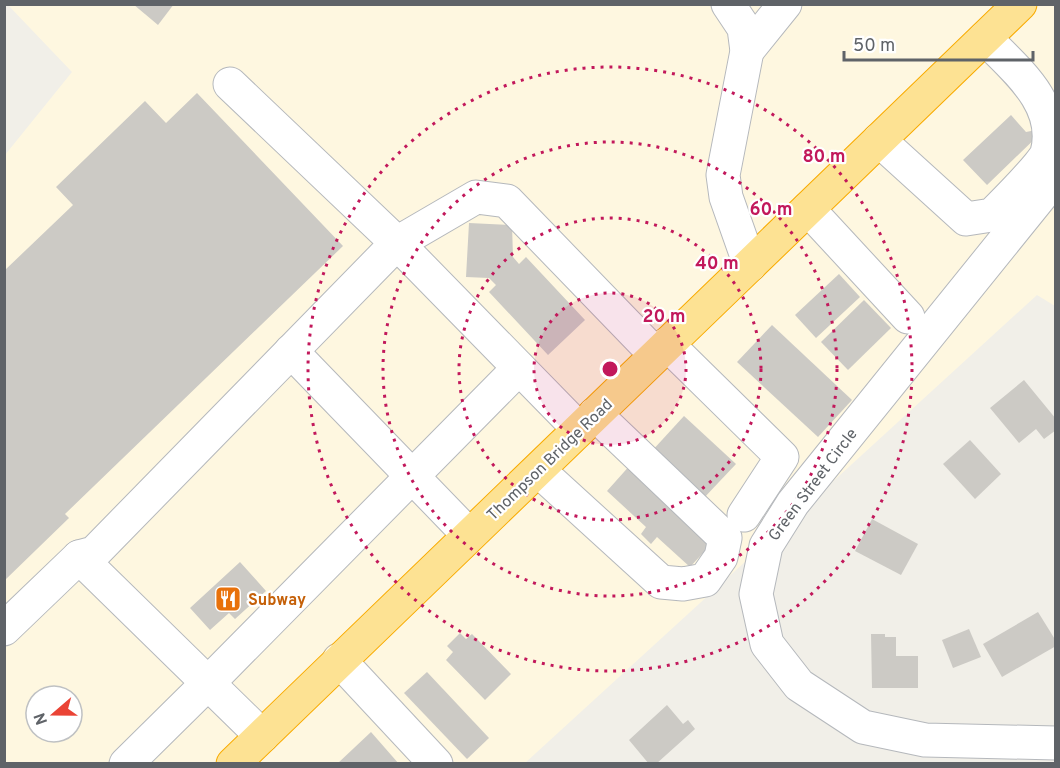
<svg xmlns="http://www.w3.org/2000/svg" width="1060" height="768" viewBox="0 0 1060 768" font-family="Overpass,sans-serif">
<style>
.commercial{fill:#fef7e0;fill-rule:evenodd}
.building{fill:#cccac5}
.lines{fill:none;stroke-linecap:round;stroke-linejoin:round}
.minor-casing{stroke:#b5b8bc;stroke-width:35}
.highway-casing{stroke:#f9ab00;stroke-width:35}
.minor{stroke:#fff;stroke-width:33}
.highway{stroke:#fde293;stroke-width:33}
.ring{fill:none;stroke:#c2185b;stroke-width:3;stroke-dasharray:3 6}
.labels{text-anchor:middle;stroke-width:4.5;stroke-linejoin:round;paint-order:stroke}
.street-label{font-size:16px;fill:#5f6368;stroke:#fff}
.food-label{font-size:16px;font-weight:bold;fill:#c56008;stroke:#fff;text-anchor:start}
.centre{fill:#c2185b;stroke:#fff;stroke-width:3}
.ring-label{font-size:18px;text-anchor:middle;font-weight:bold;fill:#c2185b;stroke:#fff;stroke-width:4.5;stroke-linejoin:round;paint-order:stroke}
</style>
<rect width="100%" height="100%" fill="#f1efe8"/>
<!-- commercial -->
<path class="commercial" d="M 8,5 L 1055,5 L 1055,306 L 1037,295 L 525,763 L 5,764 L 5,155 L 72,72 ZM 36,696 L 72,696 L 72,732 L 36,732 Z"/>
<!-- building -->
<g class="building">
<path d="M 133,4 L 174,4 L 158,25 Z"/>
<path d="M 197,93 L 343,246 L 65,514 L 69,518 L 4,581 L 4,271 L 73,205 L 56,187 L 145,101 L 166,123 Z"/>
<path d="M 1011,115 L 1026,132 L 1046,128 L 987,185 L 963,160 Z"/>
<path d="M 469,223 L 512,225 L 513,257 L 519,264 L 526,257 L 585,320 L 548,355 L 489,292 L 496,285 L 489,278 L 466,277 Z"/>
<path d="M 839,274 L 860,297 L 816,338 L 795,315 Z"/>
<path d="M 864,300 L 891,328 L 848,370 L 821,342 Z"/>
<path d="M 772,325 L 852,400 L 818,437 L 737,362 Z"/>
<path d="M 1024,380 L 1056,419 L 1056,430 L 1044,439 L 1036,429 L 1019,443 L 990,408 Z"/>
<path d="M 684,416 L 736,464 L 702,500 L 651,452 Z"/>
<path d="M 970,440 L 1001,474 L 975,499 L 943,464 Z"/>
<path d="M 632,463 L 715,540 L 690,567 L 657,537 L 651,544 L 641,534 L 646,527 L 607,491 Z"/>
<path d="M 872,519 L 918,544 L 901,575 L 855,551 Z"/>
<path d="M 240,562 L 266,591 L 235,619 L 229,613 L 210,630 L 190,608 Z"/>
<path d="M 1038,612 L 1056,641 L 1056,646 L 1002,677 L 983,644 Z"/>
<path d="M 969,629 L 981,657 L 953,668 L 942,640 Z"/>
<path d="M 460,633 L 466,639 L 472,634 L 511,674 L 485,700 L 446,660 L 453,652 L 447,646 Z"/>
<path d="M 871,634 L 885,634 L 885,637 L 896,637 L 896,656 L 918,656 L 918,688 L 872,688 Z"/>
<path d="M 427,672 L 489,738 L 467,759 L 404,693 Z"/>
<path d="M 667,705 L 683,724 L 688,720 L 695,729 L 656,764 L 649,764 L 629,740 Z"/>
<path d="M 371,732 L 399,764 L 337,764 Z"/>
</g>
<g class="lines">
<defs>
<g id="minor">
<path d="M 728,4 L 744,28 L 747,51 L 723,175 L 726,197 L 750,265"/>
<path d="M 747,51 L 785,4"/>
<path d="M 230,84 L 397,243 L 476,197 L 507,201 L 656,355"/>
<path d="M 879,140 L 966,219 L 992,215 C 1001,206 1045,162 1047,153 C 1060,104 1015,69 985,38"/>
<path d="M 1056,177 L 793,503 L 766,546 L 756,594 L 767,644 L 799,685 L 863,727 L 925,740 L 1056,743"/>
<path d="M 808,209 L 908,317"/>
<path d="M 667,344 L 782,457 L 744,515"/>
<path d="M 291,351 L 469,535"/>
<path d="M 538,470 L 661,582 L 683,584 L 705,580 L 721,557 L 725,538 L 595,414"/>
<path d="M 79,557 L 262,736"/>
<path d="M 4,629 L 79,557 L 94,553 L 397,243 L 579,429"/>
<path d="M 339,660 L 436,764"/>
<path d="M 126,764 L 208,683 L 519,368"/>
</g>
<path id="highway" d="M 233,764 L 1020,4"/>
</defs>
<!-- minor casing -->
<use href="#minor" class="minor-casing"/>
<!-- highway casing -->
<use href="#highway" class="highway-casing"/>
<!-- minor -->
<use href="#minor" class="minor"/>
<!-- highway -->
<use href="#highway" class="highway"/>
</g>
<!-- distance rings -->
<circle cx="610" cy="369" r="76" fill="#c2185b" fill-opacity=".12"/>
<g class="ring">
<circle cx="610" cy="369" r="76"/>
<circle cx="610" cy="369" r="151"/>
<circle cx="610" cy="369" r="227"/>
<circle cx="610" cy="369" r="302"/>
</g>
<!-- icons -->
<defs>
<symbol id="restaurant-square" viewBox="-11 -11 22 22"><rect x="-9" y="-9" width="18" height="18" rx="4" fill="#e8710a" stroke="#fff"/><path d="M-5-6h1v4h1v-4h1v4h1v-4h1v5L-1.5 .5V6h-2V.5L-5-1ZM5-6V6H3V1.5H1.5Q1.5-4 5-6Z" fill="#fff"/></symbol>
</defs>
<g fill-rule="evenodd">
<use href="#restaurant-square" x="213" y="584" width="30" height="30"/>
</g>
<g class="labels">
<!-- street labels -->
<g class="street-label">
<text transform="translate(549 459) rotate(-44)" y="6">Thompson Bridge Road</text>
<text transform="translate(812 484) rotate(-53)" y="6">Green Street Circle</text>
</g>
<!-- food labels -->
<g class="food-label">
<text x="248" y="605">Subway</text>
</g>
</g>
<circle cx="610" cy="369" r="9" class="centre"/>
<g class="ring-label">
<text x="824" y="162">80 m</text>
<text x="771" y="215">60 m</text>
<text x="717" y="269">40 m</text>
<text x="664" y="322">20 m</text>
</g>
<!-- border -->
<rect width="1060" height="768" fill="none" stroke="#5f6368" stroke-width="12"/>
<!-- north arrow -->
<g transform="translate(54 714) rotate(250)"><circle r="28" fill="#ffffff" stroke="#bfc1c3" stroke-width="1.5"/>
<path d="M0-4.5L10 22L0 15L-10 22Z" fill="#ea4335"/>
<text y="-9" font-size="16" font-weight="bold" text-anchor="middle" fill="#5f6368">N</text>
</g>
<!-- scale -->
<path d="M844 51v9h189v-9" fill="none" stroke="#5f6368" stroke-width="3"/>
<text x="853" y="51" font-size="18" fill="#5f6368" stroke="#ffffff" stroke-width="4.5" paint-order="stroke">50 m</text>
</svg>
